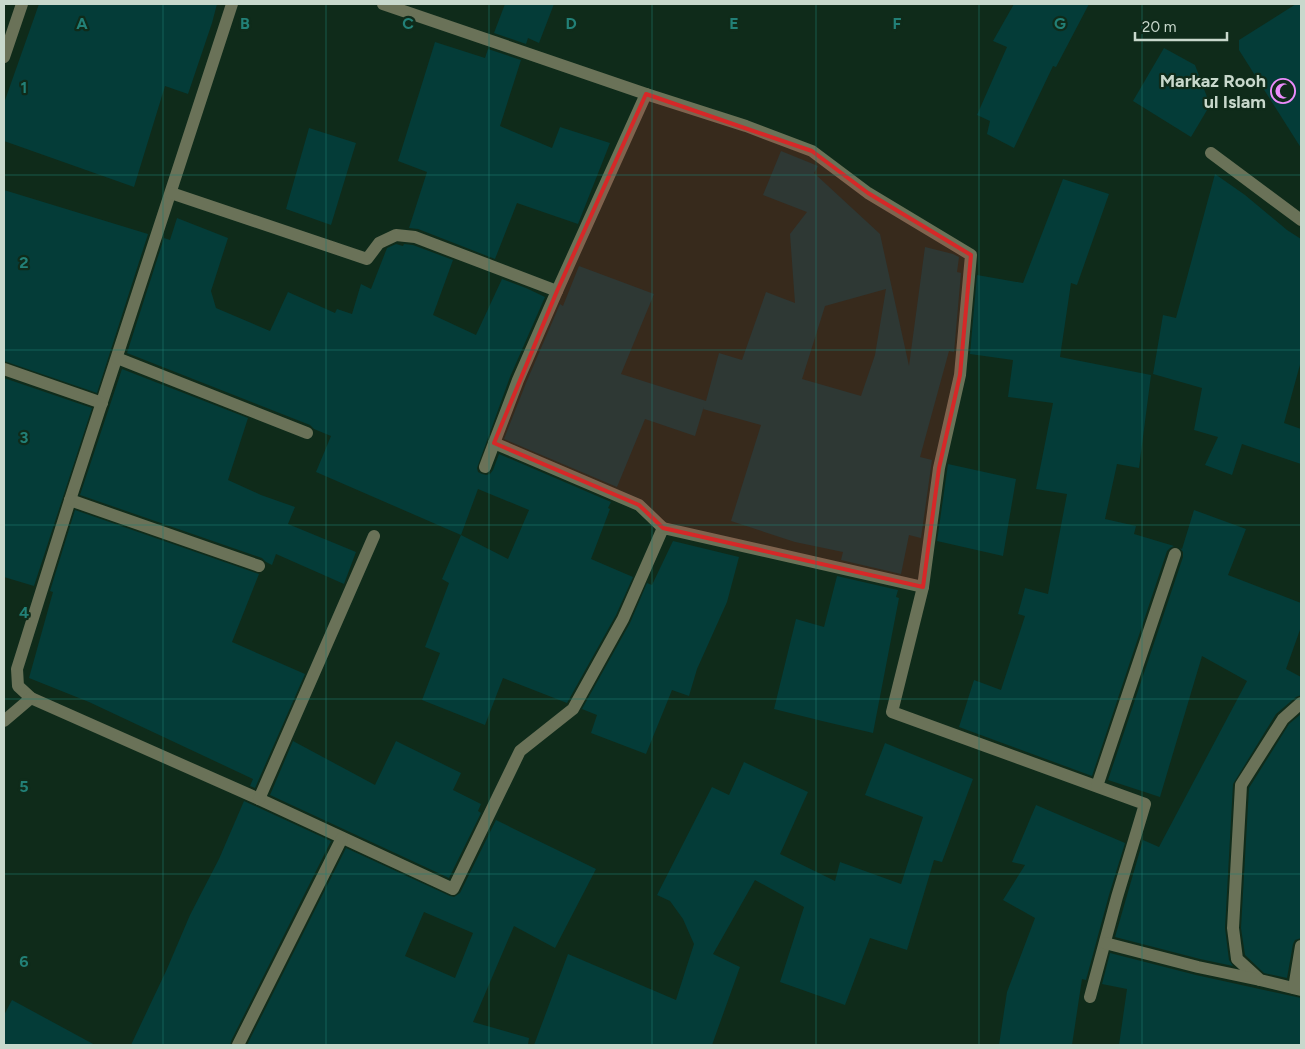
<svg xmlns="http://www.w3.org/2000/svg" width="1305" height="1049" viewBox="0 0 1305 1049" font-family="Figtree,sans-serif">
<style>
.building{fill:#043c38;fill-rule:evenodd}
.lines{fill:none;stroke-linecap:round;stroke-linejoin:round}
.minor{stroke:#6a7258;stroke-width:12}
.marked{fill:#d62828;fill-opacity:0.2;stroke:#d62828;stroke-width:4;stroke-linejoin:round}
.grid{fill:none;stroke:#228077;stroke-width:1;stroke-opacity:0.55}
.labels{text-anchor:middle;stroke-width:4.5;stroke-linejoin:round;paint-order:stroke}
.poi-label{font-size:18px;font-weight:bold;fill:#c8d8cc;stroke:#0f2b1a;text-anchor:end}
.grid-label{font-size:16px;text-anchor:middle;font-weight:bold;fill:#228077;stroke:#0f2b1a;stroke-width:4.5;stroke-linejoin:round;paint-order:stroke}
</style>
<rect width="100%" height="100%" fill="#0f2b1a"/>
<!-- building -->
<g class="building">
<path d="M 39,4 L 217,4 L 212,23 L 188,94 L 165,86 L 134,187 L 4,141 L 4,103 Z"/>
<path d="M 505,4 L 554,4 L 539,43 L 528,38 L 526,44 L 494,33 Z"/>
<path d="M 1014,4 L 1089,4 L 1056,67 L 1053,66 L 1014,148 L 987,134 L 990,121 L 977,115 L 1007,47 L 993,41 Z"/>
<path d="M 1296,4 L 1301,4 L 1301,148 L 1239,50 L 1239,40 Z"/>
<path d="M 435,42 L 485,58 L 488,49 L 521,60 L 500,126 L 552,148 L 560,127 L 610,143 L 578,224 L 517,203 L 495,259 L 418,229 L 409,228 L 427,172 L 398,161 Z"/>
<path d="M 1164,48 L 1195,65 L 1210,105 L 1191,137 L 1133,101 Z"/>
<path d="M 309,128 L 356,143 L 331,225 L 286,209 Z"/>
<path d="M 781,151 L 818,166 L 814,173 L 880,234 L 909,366 L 925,247 L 953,254 L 959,257 L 957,272 L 961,273 L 954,352 L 949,351 L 920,457 L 932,460 L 921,538 L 909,535 L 901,574 L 841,560 L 843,552 L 795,542 L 731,521 L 761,425 L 703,409 L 704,406 L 695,436 L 645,419 L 617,487 L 504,439 L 526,383 L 560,304 L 563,306 L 579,266 L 654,294 L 621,374 L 706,401 L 719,353 L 742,360 L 766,292 L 795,303 L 790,234 L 807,212 L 763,195 ZM 886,289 L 875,355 L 861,396 L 802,379 L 825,306 Z"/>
<path d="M 1215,174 L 1245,195 L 1287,230 L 1301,239 L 1301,361 L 1284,423 L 1301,429 L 1301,464 L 1242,444 L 1232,475 L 1205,465 L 1218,437 L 1194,430 L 1202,388 L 1153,374 L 1163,315 L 1176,318 Z"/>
<path d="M 1063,179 L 1109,194 L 1077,285 L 1071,283 L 1060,357 L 1151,375 L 1139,468 L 1117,464 L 1105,519 L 1136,526 L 1134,534 L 1174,546 L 1170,548 L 1167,551 L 1092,776 L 959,727 L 974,680 L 1001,690 L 1025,616 L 1018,614 L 1025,588 L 1048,594 L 1067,494 L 1036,489 L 1053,403 L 1008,397 L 1013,360 L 970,354 L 977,275 L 1023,283 Z"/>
<path d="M 4,190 L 148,234 L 97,393 L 4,361 Z"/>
<path d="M 177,218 L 228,238 L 211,291 L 216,308 L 270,331 L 288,292 L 335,313 L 337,309 L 352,314 L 361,284 L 371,289 L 387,248 L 396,244 L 403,246 L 404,244 L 413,245 L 453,260 L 433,315 L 476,335 L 502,279 L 526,288 L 545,297 L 510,377 L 477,468 L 478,472 L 482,474 L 486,475 L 490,474 L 493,470 L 499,454 L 611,502 L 608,508 L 610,509 L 591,559 L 633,577 L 616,615 L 567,703 L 503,678 L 485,725 L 422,700 L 440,653 L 425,647 L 449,583 L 442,579 L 461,535 L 316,472 L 331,436 L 314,429 L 310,425 L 127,353 L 164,238 L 170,240 ZM 478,489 L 529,510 L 508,559 L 461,535 Z"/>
<path d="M 122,369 L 248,418 L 228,480 L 261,495 L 295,507 L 288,524 L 356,552 L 344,584 L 276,554 L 272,565 L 266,562 L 262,558 L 80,495 Z"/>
<path d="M 4,378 L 92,408 L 34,586 L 4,577 Z"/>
<path d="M 948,464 L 1016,479 L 1003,556 L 937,541 Z"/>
<path d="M 75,510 L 259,574 L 232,642 L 305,674 L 255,788 L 250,786 L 253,779 L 89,702 L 29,678 L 53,592 L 50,591 Z"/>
<path d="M 1194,510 L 1246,529 L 1228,575 L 1301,603 L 1301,627 L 1286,669 L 1301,677 L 1301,695 L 1296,697 L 1276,714 L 1233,784 L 1225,928 L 1229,960 L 1233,966 L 1200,959 L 1115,937 L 1143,840 L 1159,847 L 1247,681 L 1202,656 L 1160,797 L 1108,780 L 1183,557 L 1183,552 L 1180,548 L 1182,549 Z"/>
<path d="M 673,541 L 739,557 L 727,602 L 697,669 L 689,696 L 672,690 L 646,754 L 591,733 L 597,715 L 582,709 L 630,623 L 647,583 L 652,585 Z"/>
<path d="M 837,576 L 898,590 L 896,597 L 899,598 L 873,733 L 822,721 L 774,709 L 796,619 L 824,627 Z"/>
<path d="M 1301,714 L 1301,938 L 1295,940 L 1293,944 L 1287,978 L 1264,973 L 1245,955 L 1241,928 L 1249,788 L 1289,724 Z"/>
<path d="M 293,741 L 375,785 L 396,741 L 461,773 L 453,790 L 481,804 L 478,811 L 481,813 L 449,878 L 270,795 Z"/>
<path d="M 885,743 L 973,779 L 942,862 L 934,860 L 907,950 L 870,938 L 845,1005 L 780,982 L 804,907 L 755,880 L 713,954 L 740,967 L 712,1045 L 534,1045 L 568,954 L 676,1000 L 694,944 L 683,919 L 670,901 L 657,895 L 712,787 L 729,795 L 744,762 L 808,792 L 780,854 L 835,881 L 840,862 L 901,884 L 923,817 L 865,795 Z"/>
<path d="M 244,801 L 331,841 L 231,1041 L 230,1045 L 131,1045 L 167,969 L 190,915 L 219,859 Z"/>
<path d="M 1036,805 L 1125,843 L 1109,895 L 1086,980 L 1082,979 L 1072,1045 L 999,1045 L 1007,992 L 1035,918 L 1003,900 L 1025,865 L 1012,862 Z"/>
<path d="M 496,820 L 596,869 L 555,948 L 514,926 L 473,1022 L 529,1038 L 528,1045 L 247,1045 L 346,848 L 450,896 L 454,897 L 460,893 ZM 424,912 L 473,933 L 455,978 L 405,956 Z"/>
<path d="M 1110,953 L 1196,975 L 1301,998 L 1301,1045 L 1119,1045 L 1127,989 L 1102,984 Z"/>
<path d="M 12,1000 L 95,1045 L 4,1045 L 4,1015 Z"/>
</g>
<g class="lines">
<!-- minor -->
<g class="minor">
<path d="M 232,4 L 70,500 L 17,669 L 18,686 L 31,698 L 259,799 L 453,889 L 520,751 L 573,709 L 623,619 L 663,528 L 923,587"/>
<path d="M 383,4 L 646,94 L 746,126 L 812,151 L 868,193 L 971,255 L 960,375 L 939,468 L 923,587 L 892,712 L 1145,804 L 1117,897 L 1090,997"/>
<path d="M 4,57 L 22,4"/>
<path d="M 1211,153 L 1301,220"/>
<path d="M 171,193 L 367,259 L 379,243 L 396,235 L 415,237 L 557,291"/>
<path d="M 117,358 L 307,433"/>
<path d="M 4,369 L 102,403"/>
<path d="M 494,443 L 639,505 L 663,528"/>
<path d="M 485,467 L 518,380 L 557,291 L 646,94"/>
<path d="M 70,500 L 259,566"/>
<path d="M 1301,703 L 1283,719 L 1241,785 L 1233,928 L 1237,959 L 1260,980 L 1301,990"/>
<path d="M 4,721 L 31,698"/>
<path d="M 1097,786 L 1175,554"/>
<path d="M 259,799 L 374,536"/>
<path d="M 1105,943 L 1198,967 L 1260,980"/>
<path d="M 1294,988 L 1301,946"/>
<path d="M 238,1045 L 342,838"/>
</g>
</g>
<!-- marked area -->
<path class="marked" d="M 646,94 L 812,151 L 868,193 L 971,255 L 960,375 L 939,468 L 923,587 L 663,528 L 639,505 L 494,443 L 557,291 Z"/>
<!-- grid -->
<path class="grid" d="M 163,4 L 163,1045M 326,4 L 326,1045M 489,4 L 489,1045M 652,4 L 652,1045M 816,4 L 816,1045M 979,4 L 979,1045M 1142,4 L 1142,1045M 4,175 L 1301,175M 4,350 L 1301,350M 4,525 L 1301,525M 4,699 L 1301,699M 4,874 L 1301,874"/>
<!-- icons -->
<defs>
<symbol id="mosque-ring" viewBox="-11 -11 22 22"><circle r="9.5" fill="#0f2b1a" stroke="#ec8cfb" stroke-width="1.5"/><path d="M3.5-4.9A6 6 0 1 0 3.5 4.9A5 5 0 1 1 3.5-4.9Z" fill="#ec8cfb"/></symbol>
</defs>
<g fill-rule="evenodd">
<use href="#mosque-ring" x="1269" y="77" width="28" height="28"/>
</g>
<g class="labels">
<!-- poi labels -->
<g class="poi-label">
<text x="1266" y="87">Markaz Rooh<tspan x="1266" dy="21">ul Islam</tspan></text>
</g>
</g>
<g class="grid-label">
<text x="82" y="29">A</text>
<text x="245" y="29">B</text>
<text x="408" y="29">C</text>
<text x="571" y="29">D</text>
<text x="734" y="29">E</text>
<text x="897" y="29">F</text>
<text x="1060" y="29">G</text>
<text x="24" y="93">1</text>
<text x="24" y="268">2</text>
<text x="24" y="443">3</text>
<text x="24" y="618">4</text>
<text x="24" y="792">5</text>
<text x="24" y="967">6</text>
</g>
<!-- border -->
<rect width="1305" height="1049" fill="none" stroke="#c8d8cc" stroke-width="10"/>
<!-- scale -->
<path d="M1135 32v8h92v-8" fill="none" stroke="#c8d8cc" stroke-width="2.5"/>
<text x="1142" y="32" font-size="15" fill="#c8d8cc" stroke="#0f2b1a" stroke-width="4" paint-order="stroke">20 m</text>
</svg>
